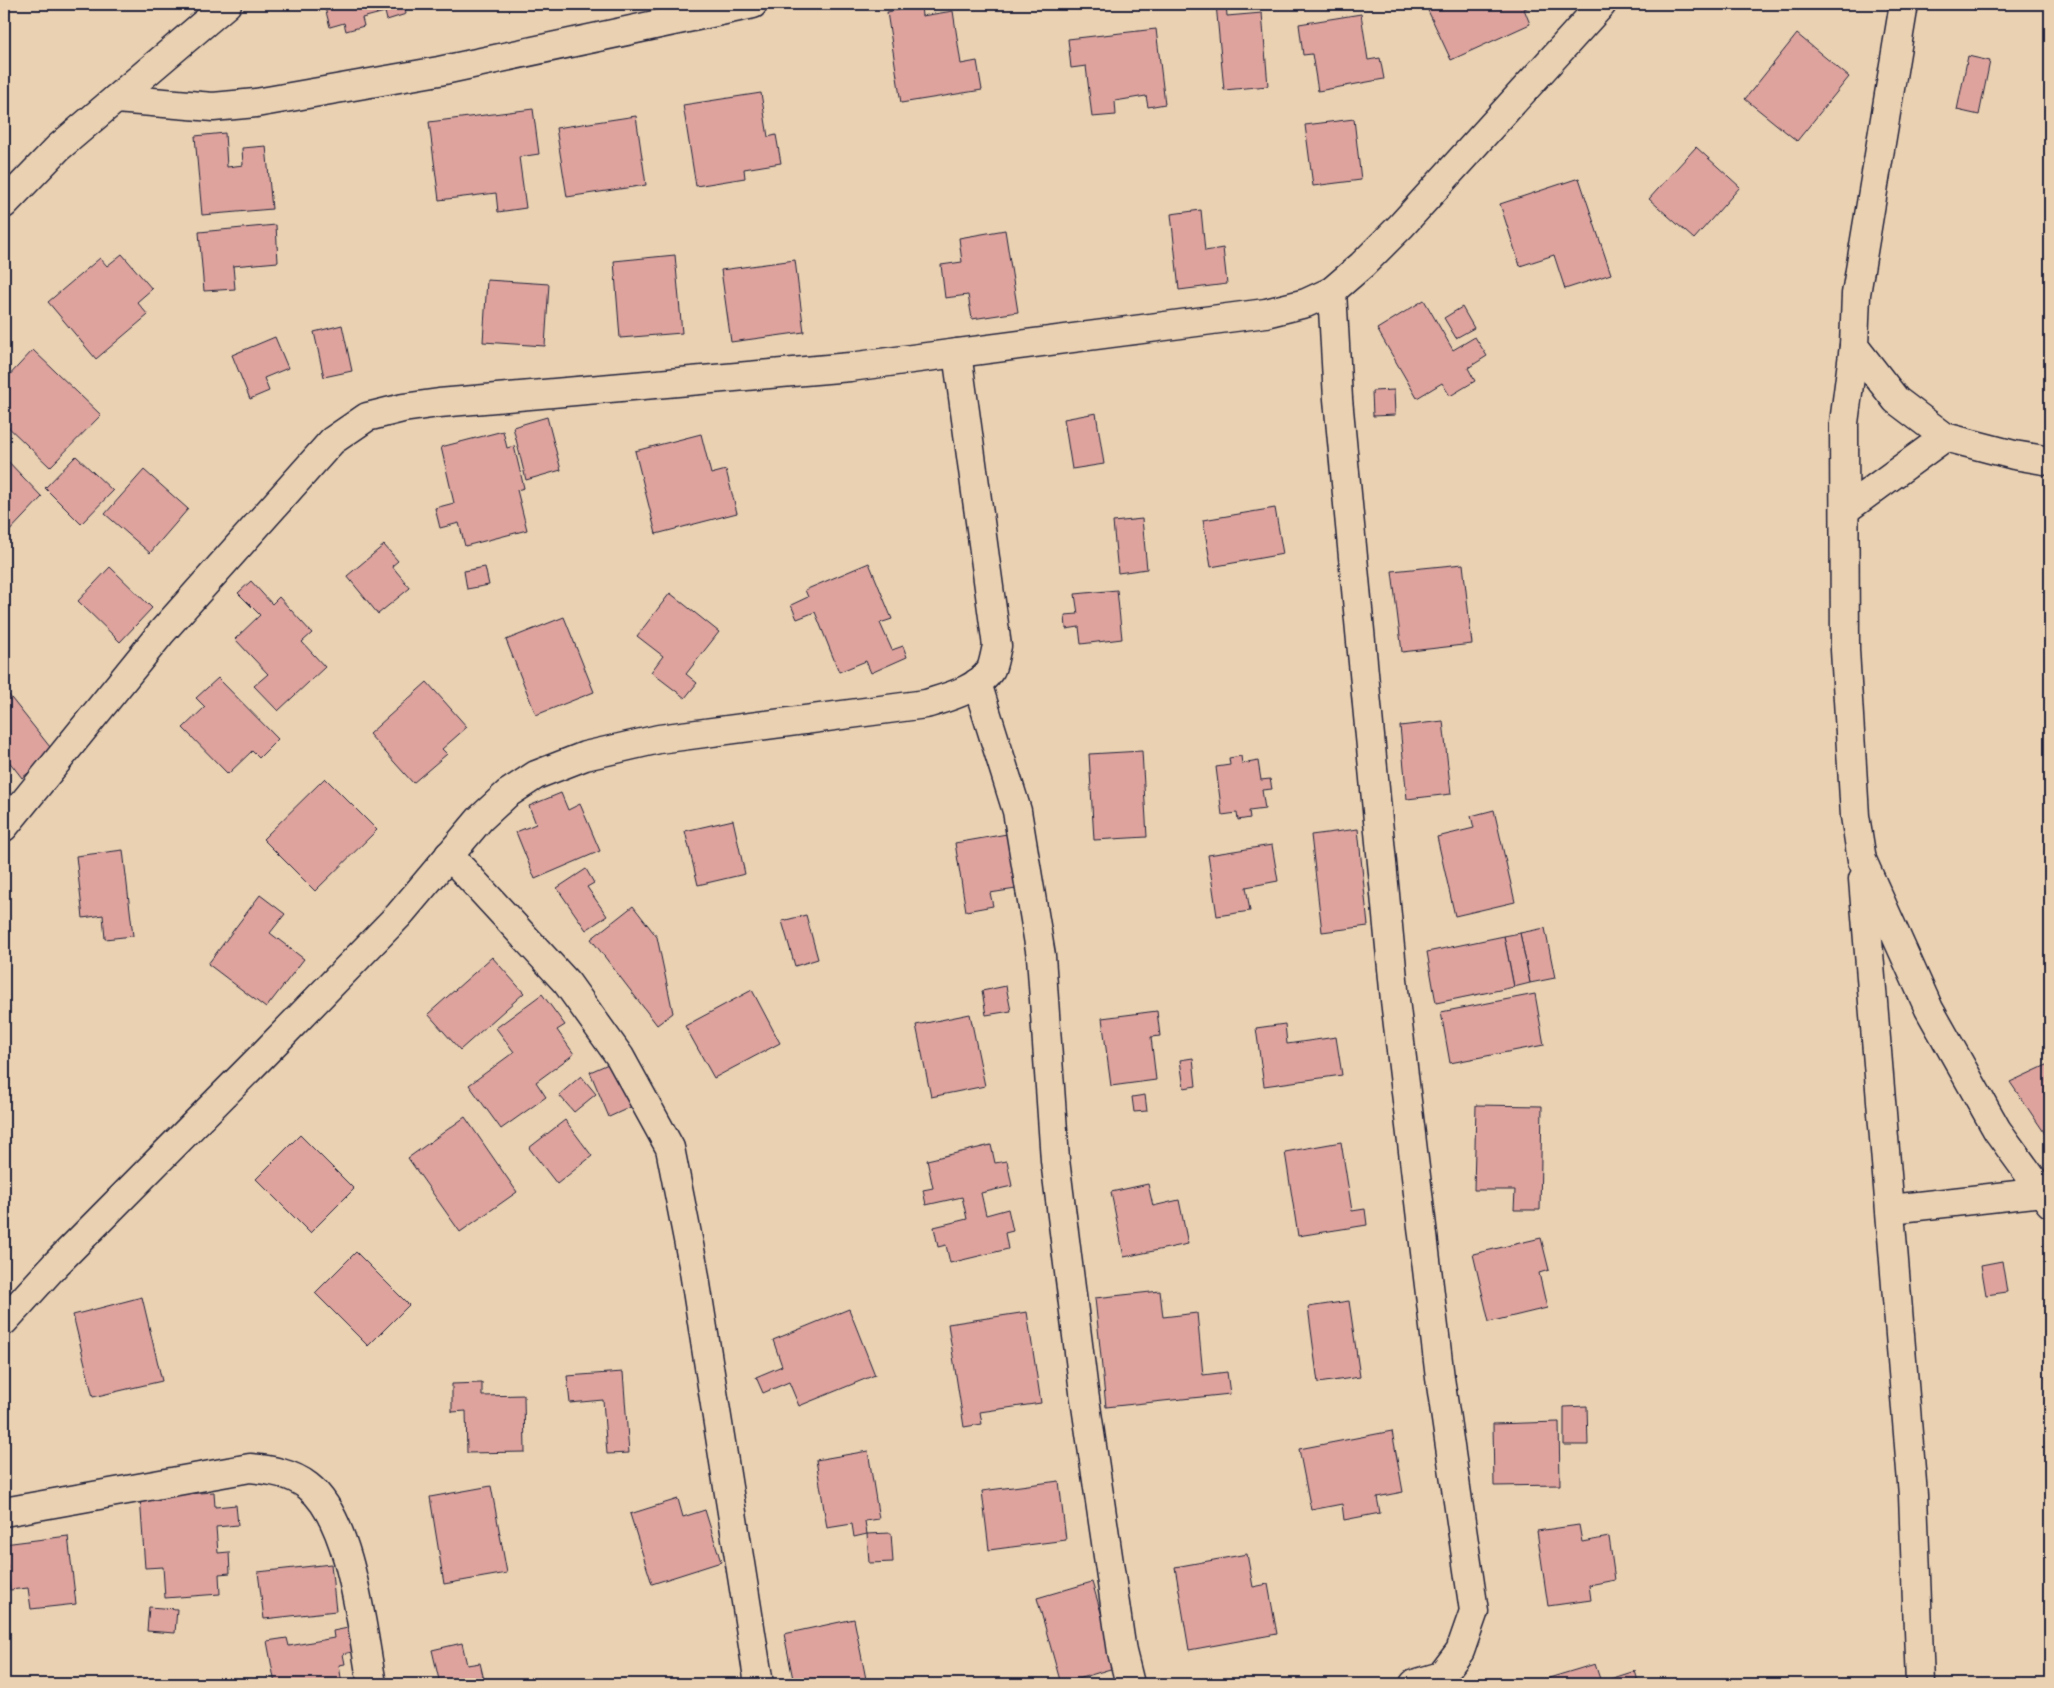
<svg xmlns="http://www.w3.org/2000/svg" width="2054" height="1688" viewBox="0 0 2054 1688" font-family="'Patrick Hand',sans-serif">
<style>
.building{fill:#dda39c;stroke:#22223b}
.lines{fill:none;stroke-linecap:round;stroke-linejoin:round}
.street-casing{stroke:#22223b;stroke-width:31}
.street{stroke:#ead1b2;stroke-width:28}
</style>
<rect width="100%" height="100%" fill="#ead1b2"/>
<filter id="ink" filterUnits="userSpaceOnUse"><feTurbulence type="fractalNoise" baseFrequency=".02" numOctaves="2"/><feDisplacementMap in="SourceGraphic" scale="10" xChannelSelector="R" yChannelSelector="G"/><feConvolveMatrix kernelMatrix="1 2 1 2 8 2 1 2 1" color-interpolation-filters="sRGB"/></filter>
<g filter="url(#ink)">
<!-- building -->
<g class="building">
<path d="M 324,4 L 374,4 L 377,14 L 362,18 L 364,26 L 346,31 L 344,23 L 330,27 Z"/>
<path d="M 374,4 L 416,4 L 405,7 L 406,14 L 387,20 L 385,12 L 377,14 Z"/>
<path d="M 1216,4 L 1226,4 L 1227,16 L 1262,13 L 1268,86 L 1224,90 Z"/>
<path d="M 1425,4 L 1536,4 L 1524,9 L 1530,24 L 1451,60 Z"/>
<path d="M 921,6 L 922,16 L 953,11 L 961,64 L 977,61 L 982,90 L 901,103 L 887,12 Z"/>
<path d="M 1361,14 L 1368,60 L 1380,58 L 1384,79 L 1318,91 L 1312,54 L 1303,55 L 1299,24 Z"/>
<path d="M 1156,29 L 1165,104 L 1148,107 L 1146,96 L 1115,101 L 1116,115 L 1092,117 L 1086,66 L 1071,68 L 1068,39 Z"/>
<path d="M 1797,34 L 1849,77 L 1797,141 L 1745,99 Z"/>
<path d="M 1968,56 L 1990,61 L 1979,115 L 1957,110 Z"/>
<path d="M 761,93 L 768,137 L 776,135 L 781,163 L 744,169 L 745,178 L 696,186 L 683,105 Z"/>
<path d="M 533,109 L 539,154 L 519,157 L 526,208 L 498,212 L 496,193 L 439,200 L 429,122 Z"/>
<path d="M 636,116 L 646,185 L 567,197 L 556,128 Z"/>
<path d="M 1354,119 L 1361,180 L 1313,186 L 1305,125 Z"/>
<path d="M 225,133 L 227,167 L 243,165 L 242,148 L 266,146 L 272,209 L 202,215 L 195,136 Z"/>
<path d="M 1696,147 L 1740,187 L 1694,239 L 1649,199 Z"/>
<path d="M 1579,178 L 1611,274 L 1565,289 L 1554,255 L 1520,266 L 1500,204 Z"/>
<path d="M 1201,210 L 1205,251 L 1223,248 L 1227,284 L 1179,290 L 1171,214 Z"/>
<path d="M 276,225 L 278,262 L 233,266 L 235,289 L 204,291 L 199,232 Z"/>
<path d="M 1005,230 L 1018,312 L 972,319 L 968,295 L 945,298 L 941,265 L 962,262 L 959,238 Z"/>
<path d="M 122,254 L 152,289 L 137,302 L 148,315 L 96,359 L 48,302 L 100,258 L 107,266 Z"/>
<path d="M 675,255 L 682,333 L 620,338 L 614,261 Z"/>
<path d="M 795,260 L 804,332 L 731,342 L 721,270 Z"/>
<path d="M 487,280 L 549,284 L 545,346 L 483,342 Z"/>
<path d="M 1424,300 L 1453,350 L 1475,337 L 1487,356 L 1468,368 L 1475,381 L 1450,396 L 1442,383 L 1417,398 L 1377,329 Z"/>
<path d="M 1462,307 L 1474,328 L 1456,338 L 1444,318 Z"/>
<path d="M 342,325 L 352,371 L 324,377 L 314,332 Z"/>
<path d="M 275,337 L 288,368 L 264,378 L 269,391 L 250,399 L 232,355 Z"/>
<path d="M 33,350 L 101,415 L 50,467 L 4,423 L 4,381 Z"/>
<path d="M 1394,390 L 1395,415 L 1373,416 L 1372,391 Z"/>
<path d="M 1096,413 L 1104,464 L 1072,469 L 1064,419 Z"/>
<path d="M 547,417 L 561,470 L 526,480 L 513,427 Z"/>
<path d="M 503,431 L 507,448 L 514,446 L 524,488 L 517,490 L 527,530 L 465,546 L 459,523 L 440,528 L 435,508 L 454,503 L 441,447 Z"/>
<path d="M 701,434 L 711,474 L 726,470 L 737,513 L 656,534 L 635,451 Z"/>
<path d="M 76,456 L 113,491 L 81,524 L 45,488 Z"/>
<path d="M 4,457 L 42,497 L 4,537 Z"/>
<path d="M 144,470 L 188,509 L 150,553 L 105,514 Z"/>
<path d="M 1275,508 L 1283,554 L 1211,567 L 1203,520 Z"/>
<path d="M 1142,519 L 1147,569 L 1118,573 L 1113,522 Z"/>
<path d="M 384,545 L 398,561 L 392,566 L 410,588 L 378,614 L 347,576 Z"/>
<path d="M 869,563 L 892,619 L 880,623 L 892,650 L 903,646 L 907,657 L 871,673 L 866,661 L 839,672 L 815,612 L 797,619 L 791,605 L 808,597 L 805,590 Z"/>
<path d="M 1463,564 L 1472,644 L 1402,652 L 1392,571 Z"/>
<path d="M 110,567 L 152,608 L 120,642 L 78,601 Z"/>
<path d="M 485,567 L 489,585 L 467,589 L 464,571 Z"/>
<path d="M 251,581 L 272,604 L 279,597 L 312,633 L 302,642 L 325,667 L 278,711 L 254,686 L 268,674 L 235,639 L 260,615 L 238,593 Z"/>
<path d="M 1117,590 L 1122,639 L 1081,644 L 1079,627 L 1066,629 L 1065,615 L 1078,614 L 1075,594 Z"/>
<path d="M 670,593 L 719,632 L 686,674 L 697,683 L 685,698 L 651,672 L 663,656 L 637,636 Z"/>
<path d="M 564,617 L 594,692 L 536,715 L 506,640 Z"/>
<path d="M 218,678 L 278,739 L 259,758 L 252,751 L 228,774 L 183,728 L 205,707 L 196,698 Z"/>
<path d="M 427,682 L 467,727 L 442,749 L 447,754 L 413,783 L 369,734 Z"/>
<path d="M 4,689 L 54,752 L 22,778 L 4,755 Z"/>
<path d="M 1443,721 L 1451,794 L 1407,799 L 1400,726 Z"/>
<path d="M 1142,751 L 1147,837 L 1094,840 L 1089,754 Z"/>
<path d="M 1241,756 L 1242,764 L 1258,761 L 1261,780 L 1270,779 L 1272,789 L 1262,790 L 1265,809 L 1249,811 L 1250,818 L 1238,820 L 1237,813 L 1222,815 L 1216,767 L 1230,765 L 1229,758 Z"/>
<path d="M 325,778 L 377,830 L 315,891 L 263,839 Z"/>
<path d="M 561,793 L 568,810 L 580,804 L 600,851 L 535,879 L 516,832 L 536,824 L 529,806 Z"/>
<path d="M 1494,810 L 1515,902 L 1455,916 L 1437,837 L 1474,828 L 1471,816 Z"/>
<path d="M 733,820 L 745,874 L 698,885 L 685,831 Z"/>
<path d="M 1358,829 L 1368,926 L 1322,932 L 1311,835 Z"/>
<path d="M 1007,834 L 1016,889 L 990,893 L 993,906 L 966,911 L 955,843 Z"/>
<path d="M 1272,845 L 1278,881 L 1246,887 L 1250,911 L 1217,916 L 1208,855 Z"/>
<path d="M 123,850 L 133,936 L 105,939 L 103,915 L 83,918 L 76,856 Z"/>
<path d="M 586,869 L 594,883 L 587,887 L 607,916 L 586,930 L 557,888 Z"/>
<path d="M 260,895 L 285,914 L 270,933 L 304,959 L 266,1008 L 208,964 Z"/>
<path d="M 633,906 L 657,937 L 673,1013 L 657,1025 L 591,939 Z"/>
<path d="M 806,915 L 818,959 L 795,966 L 782,921 Z"/>
<path d="M 1545,928 L 1555,978 L 1530,983 L 1520,933 Z"/>
<path d="M 1520,933 L 1530,983 L 1514,987 L 1504,936 Z"/>
<path d="M 1504,936 L 1514,987 L 1436,1003 L 1427,952 Z"/>
<path d="M 492,957 L 524,993 L 460,1050 L 428,1014 Z"/>
<path d="M 1006,986 L 1011,1011 L 986,1015 L 982,991 Z"/>
<path d="M 752,990 L 780,1043 L 714,1078 L 685,1026 Z"/>
<path d="M 542,994 L 565,1025 L 557,1030 L 574,1054 L 536,1082 L 546,1097 L 501,1129 L 469,1085 L 514,1052 L 496,1028 Z"/>
<path d="M 1535,994 L 1544,1045 L 1450,1063 L 1441,1012 Z"/>
<path d="M 1157,1011 L 1160,1036 L 1151,1037 L 1156,1080 L 1111,1086 L 1102,1018 Z"/>
<path d="M 970,1014 L 985,1086 L 931,1097 L 916,1025 Z"/>
<path d="M 1285,1024 L 1287,1044 L 1336,1037 L 1342,1075 L 1264,1086 L 1256,1028 Z"/>
<path d="M 1193,1058 L 1196,1086 L 1184,1088 L 1180,1060 Z"/>
<path d="M 615,1061 L 633,1106 L 609,1117 L 590,1072 Z"/>
<path d="M 2049,1064 L 2050,1065 L 2050,1141 L 2010,1082 Z"/>
<path d="M 581,1076 L 596,1094 L 574,1112 L 559,1095 Z"/>
<path d="M 1145,1095 L 1147,1111 L 1134,1112 L 1132,1097 Z"/>
<path d="M 1476,1105 L 1542,1106 L 1540,1210 L 1514,1210 L 1515,1190 L 1474,1190 Z"/>
<path d="M 465,1117 L 517,1192 L 460,1232 L 408,1158 Z"/>
<path d="M 565,1120 L 592,1156 L 557,1184 L 529,1148 Z"/>
<path d="M 300,1135 L 354,1189 L 310,1233 L 256,1179 Z"/>
<path d="M 1341,1142 L 1352,1211 L 1365,1209 L 1367,1225 L 1298,1236 L 1285,1152 Z"/>
<path d="M 991,1145 L 995,1163 L 1007,1161 L 1012,1186 L 981,1193 L 986,1215 L 1008,1209 L 1013,1231 L 1005,1233 L 1008,1249 L 950,1263 L 946,1245 L 938,1247 L 934,1227 L 967,1219 L 962,1197 L 926,1205 L 923,1190 L 933,1188 L 927,1160 Z"/>
<path d="M 1148,1184 L 1153,1206 L 1179,1200 L 1188,1244 L 1124,1257 L 1111,1192 Z"/>
<path d="M 1541,1238 L 1549,1270 L 1539,1273 L 1547,1308 L 1489,1322 L 1473,1254 Z"/>
<path d="M 356,1252 L 409,1305 L 368,1346 L 315,1293 Z"/>
<path d="M 2002,1261 L 2007,1292 L 1986,1295 L 1981,1265 Z"/>
<path d="M 1160,1291 L 1163,1317 L 1197,1313 L 1203,1375 L 1227,1372 L 1230,1394 L 1106,1407 L 1095,1298 Z"/>
<path d="M 142,1297 L 162,1381 L 93,1397 L 73,1315 Z"/>
<path d="M 1349,1301 L 1360,1377 L 1318,1383 L 1308,1307 Z"/>
<path d="M 849,1309 L 875,1375 L 799,1406 L 789,1382 L 763,1393 L 756,1377 L 782,1366 L 773,1340 Z"/>
<path d="M 1027,1312 L 1041,1403 L 980,1412 L 982,1424 L 964,1427 L 948,1324 Z"/>
<path d="M 623,1372 L 629,1453 L 607,1454 L 603,1400 L 570,1403 L 567,1376 Z"/>
<path d="M 482,1383 L 482,1396 L 524,1395 L 525,1452 L 467,1453 L 466,1411 L 452,1412 L 452,1384 Z"/>
<path d="M 1587,1406 L 1588,1445 L 1564,1445 L 1564,1407 Z"/>
<path d="M 1559,1422 L 1560,1485 L 1494,1486 L 1493,1424 Z"/>
<path d="M 1392,1431 L 1403,1492 L 1377,1497 L 1380,1513 L 1344,1520 L 1342,1504 L 1311,1510 L 1299,1449 Z"/>
<path d="M 868,1451 L 879,1519 L 865,1521 L 867,1534 L 854,1537 L 852,1524 L 827,1528 L 816,1460 Z"/>
<path d="M 1059,1481 L 1066,1540 L 989,1550 L 982,1491 Z"/>
<path d="M 491,1486 L 507,1573 L 444,1584 L 430,1497 Z"/>
<path d="M 214,1492 L 215,1507 L 236,1505 L 238,1525 L 216,1527 L 218,1553 L 229,1552 L 230,1573 L 219,1574 L 220,1594 L 165,1598 L 163,1567 L 145,1568 L 140,1497 Z"/>
<path d="M 678,1499 L 683,1517 L 705,1510 L 721,1562 L 652,1584 L 630,1514 Z"/>
<path d="M 1579,1525 L 1582,1542 L 1609,1537 L 1615,1580 L 1589,1585 L 1591,1600 L 1548,1606 L 1537,1531 Z"/>
<path d="M 891,1533 L 893,1562 L 869,1563 L 867,1534 Z"/>
<path d="M 68,1536 L 76,1604 L 31,1609 L 28,1588 L 10,1590 L 4,1544 Z"/>
<path d="M 1247,1554 L 1253,1587 L 1268,1584 L 1277,1634 L 1189,1650 L 1175,1567 Z"/>
<path d="M 331,1564 L 336,1611 L 264,1619 L 258,1572 Z"/>
<path d="M 1092,1582 L 1117,1667 L 1061,1684 L 1037,1598 Z"/>
<path d="M 149,1607 L 177,1609 L 175,1633 L 147,1631 Z"/>
<path d="M 854,1619 L 867,1684 L 794,1684 L 784,1634 Z"/>
<path d="M 348,1628 L 352,1652 L 343,1654 L 345,1664 L 339,1665 L 342,1684 L 275,1684 L 267,1641 L 287,1638 L 289,1646 L 334,1638 L 333,1631 Z"/>
<path d="M 462,1643 L 467,1665 L 480,1663 L 485,1684 L 440,1684 L 432,1650 Z"/>
<path d="M 1595,1664 L 1601,1682 L 1635,1671 L 1639,1684 L 1551,1684 L 1549,1678 Z"/>
</g>
<g class="lines">
<defs>
<g id="street">
<path d="M 1904,4 L 1856,294 L 1854,346 L 1896,400 L 1945,437 L 2014,455 L 2050,461"/>
<path d="M 116,99 L 213,107 L 256,103 L 439,71 L 753,4"/>
<path d="M 4,204 L 58,148 L 227,4"/>
<path d="M 1332,291 L 1338,399 L 1395,1000 L 1440,1378 L 1474,1611 L 1460,1651 L 1441,1676 L 1414,1684"/>
<path d="M 1854,346 L 1844,423 L 1845,650 L 1855,816 L 1862,860 L 1929,1009 L 1997,1130 L 2050,1203"/>
<path d="M 1845,510 L 1945,437"/>
<path d="M 977,683 L 1017,811 L 1041,956 L 1055,1160 L 1084,1392 L 1122,1652 L 1130,1684"/>
<path d="M 4,827 L 161,633 L 332,441 L 367,417 L 403,408 L 439,403 L 850,367 L 1266,313 L 1306,303 L 1332,291 L 1362,265 L 1401,226 L 1602,4"/>
<path d="M 449,855 L 567,983 L 620,1057 L 670,1148 L 693,1265 L 759,1684"/>
<path d="M 1863,879 L 1913,1495 L 1920,1684"/>
<path d="M 1891,1209 L 2043,1192"/>
<path d="M 4,1321 L 55,1265 L 261,1057 L 399,915 L 480,819 L 507,794 L 536,775 L 585,756 L 659,739 L 926,704 C 948,697 978,690 991,669 C 994,662 995,653 997,646 L 957,353"/>
<path d="M 4,1512 L 250,1468 C 271,1470 291,1473 308,1486 C 352,1520 362,1631 372,1684"/>
</g>
</defs>
<!-- street casing -->
<use href="#street" class="street-casing"/>
<!-- street -->
<use href="#street" class="street"/>
</g>
</g>
<!-- margin -->
<rect width="2054" height="1688" fill="none" stroke="#ead1b2" stroke-width="20"/>
<rect x="10" y="10" width="2034" height="1668" fill="none" stroke="#22223b" stroke-width="2" filter="url(#ink)"/>
</svg>
